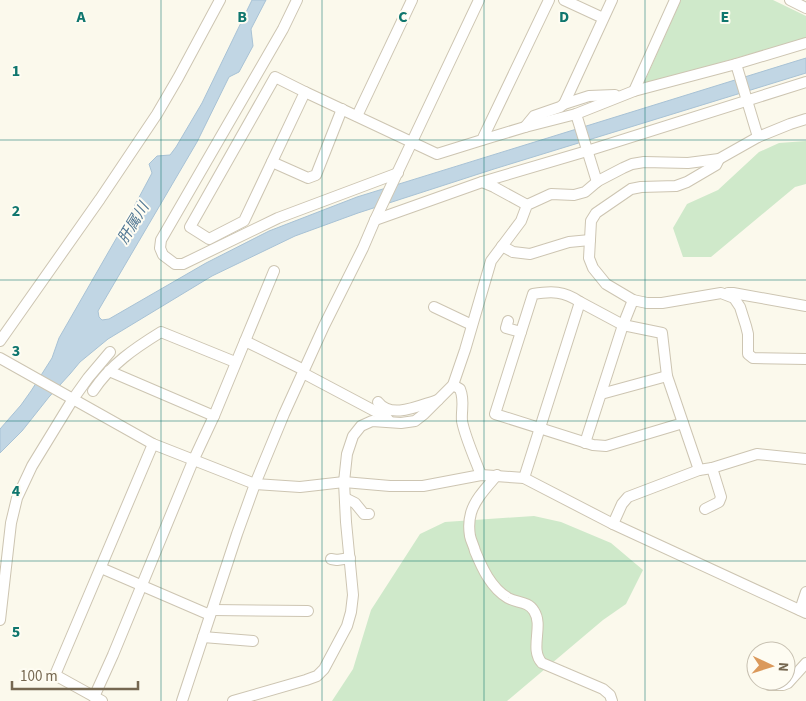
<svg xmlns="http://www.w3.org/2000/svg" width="806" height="701" viewBox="0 0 806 701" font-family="'Source Sans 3','Noto Sans JP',sans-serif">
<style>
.green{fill:#cfe9ca}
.water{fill:#c1d6e4;stroke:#a8c2d5}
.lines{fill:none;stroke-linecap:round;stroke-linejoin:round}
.minor-casing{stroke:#cdc5b2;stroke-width:12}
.minor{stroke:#fff;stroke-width:10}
.grid{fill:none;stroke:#0f766e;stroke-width:1;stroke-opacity:0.55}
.labels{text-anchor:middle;stroke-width:4;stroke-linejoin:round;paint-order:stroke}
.water-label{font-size:15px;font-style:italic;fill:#527894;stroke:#fefcf2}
.grid-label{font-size:16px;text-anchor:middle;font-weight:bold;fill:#0f766e;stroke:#fefcf2;stroke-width:4;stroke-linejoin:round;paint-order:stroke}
</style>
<rect width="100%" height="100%" fill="#fbf9ec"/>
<!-- green -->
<g class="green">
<path d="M 681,0 L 773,0 L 806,16 L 806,38 L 643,85 Z"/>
<path d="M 806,141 L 806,184 L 795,187 L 711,257 L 683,257 L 673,228 L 687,204 L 718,190 L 759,152 L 779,143 Z"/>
<path d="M 534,516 L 561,522 L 611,543 L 643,570 L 626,604 L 603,620 L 507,701 L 332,701 L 353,669 L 371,610 L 420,534 L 445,522 Z"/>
</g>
<!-- water -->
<path class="water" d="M 252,0 L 266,0 L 251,29 L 253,46 L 239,72 L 229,77 L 197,142 L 98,311 L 99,317 L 102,320 L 109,319 L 206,263 L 269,231 L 357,197 L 806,58 L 806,73 L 494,169 L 358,213 L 295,236 L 212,276 L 108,339 L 80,362 L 70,374 L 49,397 L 22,431 L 0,453 L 0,429 L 21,405 L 31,391 L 52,358 L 59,338 L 128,218 L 152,173 L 149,164 L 157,156 L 170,155 L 176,147 L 202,103 Z"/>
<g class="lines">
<defs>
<g id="minor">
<path d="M 297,0 L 283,29 L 161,240 L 160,248 L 163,255 L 175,264 L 183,264 L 278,218 L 398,173"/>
<path d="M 564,0 L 603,18"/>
<path d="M 790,0 L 806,8"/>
<path d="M 736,64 L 758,137"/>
<path d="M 275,77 L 305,92 L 244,221 L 209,239 L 190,227 Z"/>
<path d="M 634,91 L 675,0"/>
<path d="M 305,92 L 437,154 L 482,140 L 549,0"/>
<path d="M 564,104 L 612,0"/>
<path d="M 576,114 L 597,182"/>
<path d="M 357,116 L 412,0"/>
<path d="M 525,127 L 534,116 L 560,107 L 564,104 L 589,96 L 615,95"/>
<path d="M 482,140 L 525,127 L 576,114 L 634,91 L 736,64 L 806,43"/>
<path d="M 719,159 L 716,165 L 687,182 L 676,186 L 641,187 L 631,189 L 596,213 L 591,221 L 589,258 L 593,268 L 606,284 L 633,300 L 647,303 L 662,303 L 721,293 L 734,298 L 740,307 L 746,326 L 748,334 L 748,354 L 753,358 L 806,359"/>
<path d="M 272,162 L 308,178 L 316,175 L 342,109"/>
<path d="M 482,182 L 494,187 L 527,205"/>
<path d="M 375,220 L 482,182 L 587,151 L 806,82"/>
<path d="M 502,246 L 513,252 L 530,254 L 569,242 L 590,240"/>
<path d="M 728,293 L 733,293 L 806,306"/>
<path d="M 580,302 C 564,291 552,291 533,294 L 495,414 L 593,445 L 606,446 L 683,423"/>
<path d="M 434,307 L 472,325"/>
<path d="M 508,321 L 506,328 L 521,332"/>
<path d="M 0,341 L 100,199 L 157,114 L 178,78 L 220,0"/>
<path d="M 245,341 L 274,271"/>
<path d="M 0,358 L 153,444 L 255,484 L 300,487 L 344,482 L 390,486 L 423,486 L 481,475 L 524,478 L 613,524 L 806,613"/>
<path d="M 109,371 L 214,416"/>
<path d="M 303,373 L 386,417 L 390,422"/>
<path d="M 453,385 L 460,389 C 465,401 461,410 462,421 C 465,437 475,459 481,475"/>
<path d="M 93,391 C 110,365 135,348 161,332 L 235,362"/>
<path d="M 601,394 L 667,376"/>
<path d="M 378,402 C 391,420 420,405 438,400"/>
<path d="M 585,443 L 623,325 L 633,300"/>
<path d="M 497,475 C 487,487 475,499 471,513 C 469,520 469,530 470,536 C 471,541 474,546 475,551 C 482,568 491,588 508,598 C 517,603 528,601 534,611 C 544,626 529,649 542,663 L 603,689 L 610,695 L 612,701"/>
<path d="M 524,478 L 580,302 L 623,325 L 662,333 L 667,376 L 699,470"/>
<path d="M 345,498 L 355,503 L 364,514 L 369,514"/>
<path d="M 705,509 L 719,502 L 721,497 L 712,468"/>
<path d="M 613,524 L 622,504 L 628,497 L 699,470 L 712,468 L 757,454 L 806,459"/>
<path d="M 331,559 L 337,560 L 350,558"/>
<path d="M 101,568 L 210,615"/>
<path d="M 212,610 L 308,611"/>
<path d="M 800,610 L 806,592"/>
<path d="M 0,620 L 11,523 L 17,498 L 32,466 L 73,399 L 88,378 L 110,352"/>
<path d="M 203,637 L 253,641"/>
<path d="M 769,685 L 783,685 L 788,683 L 806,663"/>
<path d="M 94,697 L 113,655 L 193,461 L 214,416 L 245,341 L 304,370"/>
<path d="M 102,701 L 55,675 L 153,444"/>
<path d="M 182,701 L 237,534 L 255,484 L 284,414 L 324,326 L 363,248 L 375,220 L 479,0"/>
<path d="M 233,701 L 306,680 L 317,676 L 324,669 L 347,626 L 351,612 L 353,595 L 346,522 L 344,482 L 347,454 L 353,436 L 361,426 L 372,421 L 401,423 L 415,421 L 424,414 L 453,385 L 465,350 L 491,261 L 521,221 L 527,205 L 551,194 L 574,195 L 585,192 L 598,181 L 623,168 L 632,164 L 644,162 L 688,163 L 719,159 L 758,137 L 790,124 L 806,119"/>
</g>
</defs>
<!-- minor casing -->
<use href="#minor" class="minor-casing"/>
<!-- minor -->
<use href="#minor" class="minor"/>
</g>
<!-- grid -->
<path class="grid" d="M 161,0 L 161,701M 322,0 L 322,701M 484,0 L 484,701M 645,0 L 645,701M 0,140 L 806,140M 0,280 L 806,280M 0,421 L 806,421M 0,561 L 806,561"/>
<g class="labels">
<!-- water labels -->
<g class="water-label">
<text transform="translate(133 223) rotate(-59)" y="5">肝属川</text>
</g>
</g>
<g class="grid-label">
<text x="81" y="22">A</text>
<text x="242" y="22">B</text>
<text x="403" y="22">C</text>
<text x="564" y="22">D</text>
<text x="725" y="22">E</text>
<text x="16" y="76">1</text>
<text x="16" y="216">2</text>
<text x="16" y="356">3</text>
<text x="16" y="496">4</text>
<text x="16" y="637">5</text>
</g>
<!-- north arrow -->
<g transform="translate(771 666) rotate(94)"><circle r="24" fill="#fefcf2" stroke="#c7c0b1"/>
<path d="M0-4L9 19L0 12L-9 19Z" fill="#db995b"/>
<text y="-8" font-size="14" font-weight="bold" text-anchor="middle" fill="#756750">N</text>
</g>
<!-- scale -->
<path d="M12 681v8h126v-8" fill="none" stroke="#756750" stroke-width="2.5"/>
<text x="20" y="681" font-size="15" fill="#756750" stroke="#fefcf2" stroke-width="4" paint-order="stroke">100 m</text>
</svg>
